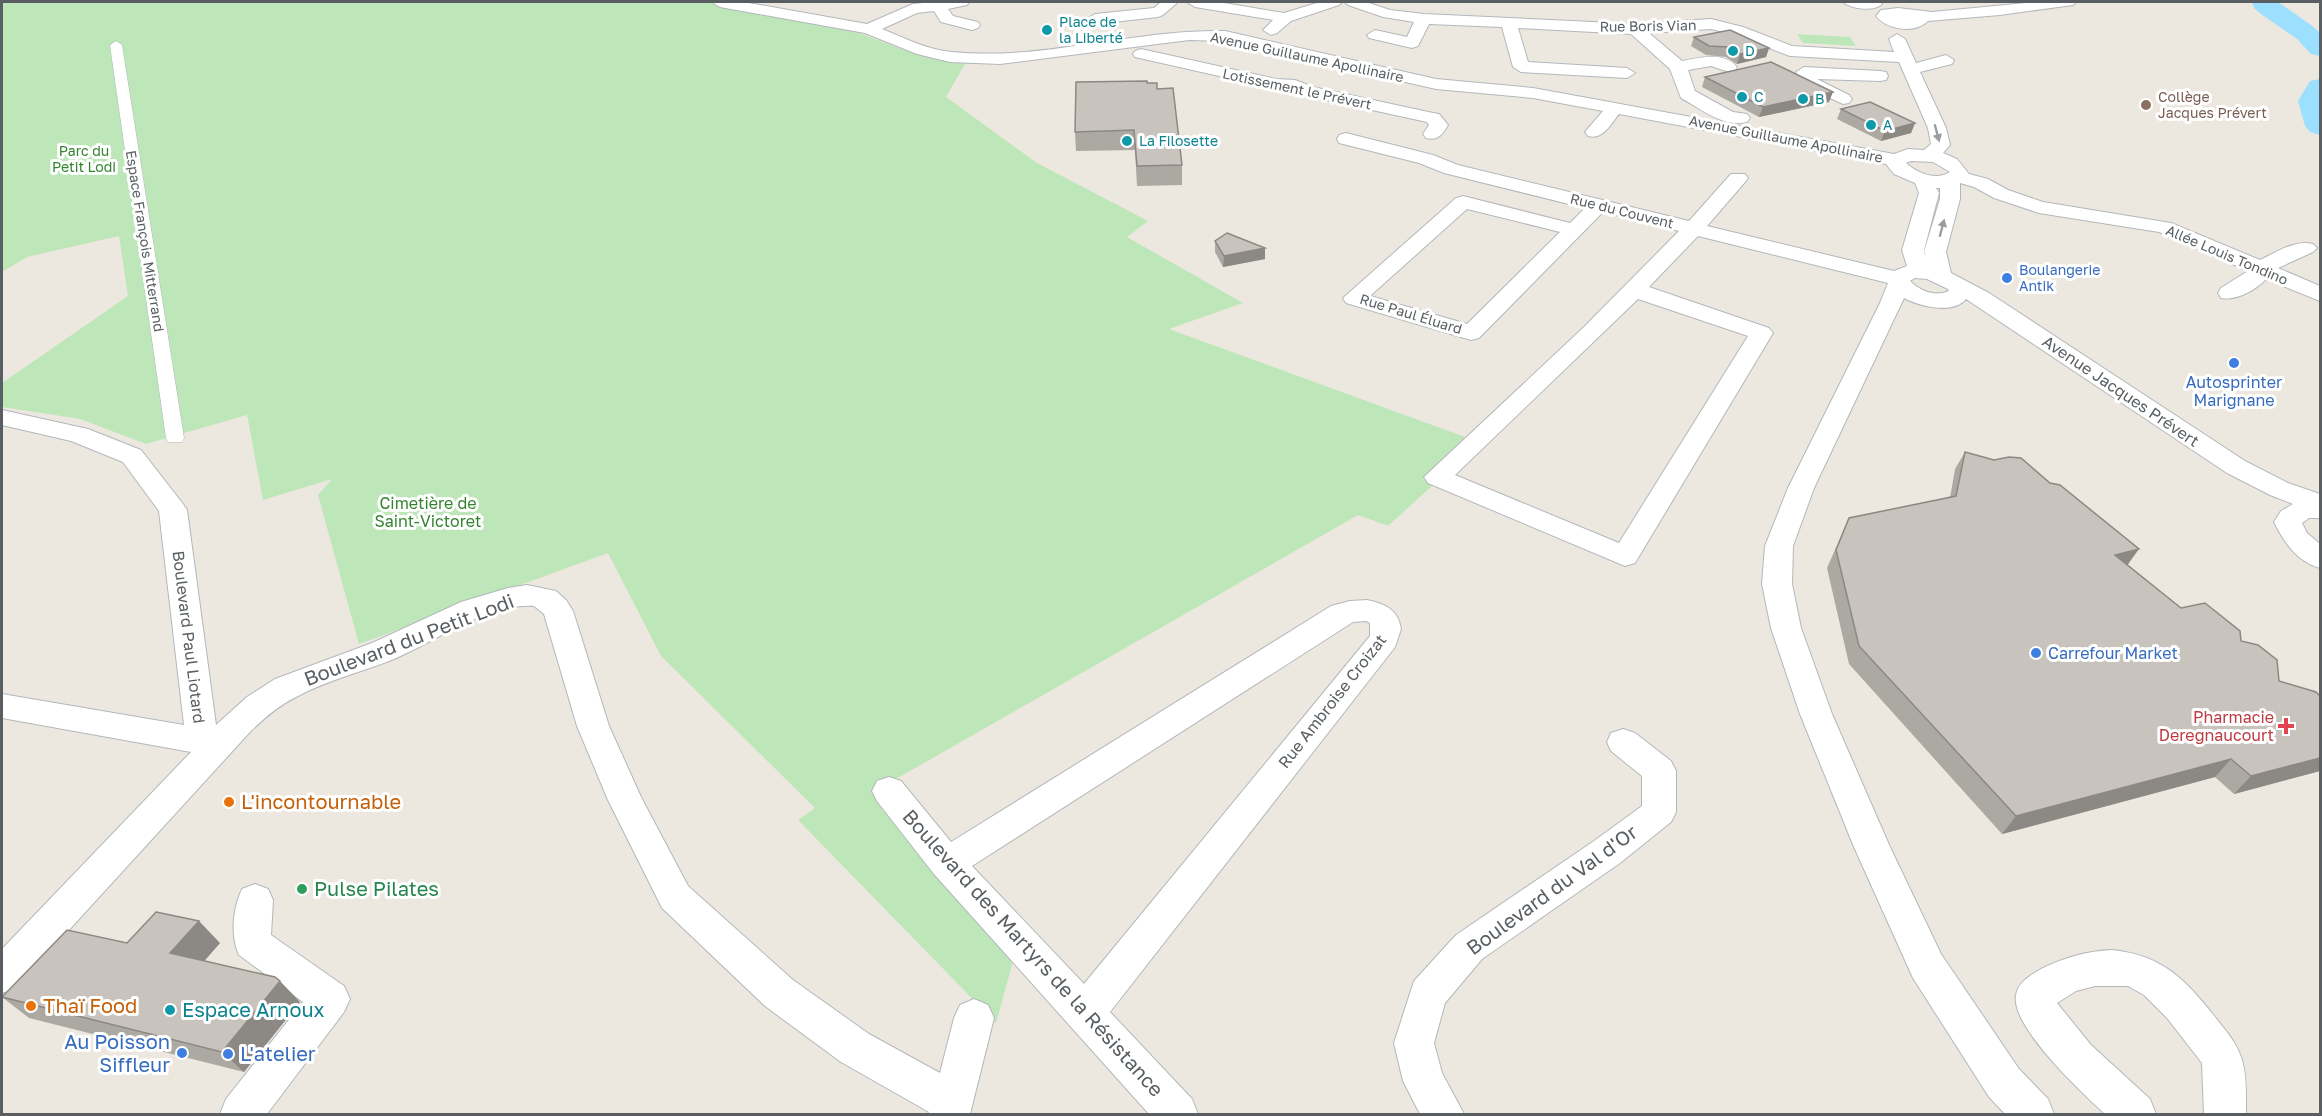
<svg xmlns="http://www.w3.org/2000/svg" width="2322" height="1116" viewBox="0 0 2322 1116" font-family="'Golos Text',sans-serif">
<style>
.green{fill:#bee7b9}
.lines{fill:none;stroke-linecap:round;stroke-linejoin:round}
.river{fill:#9ddfff;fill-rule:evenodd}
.pedestrian-casing{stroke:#b3b7bc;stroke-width:1}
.minor-casing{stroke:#b3b7bc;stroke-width:2}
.pedestrian{fill:#fff;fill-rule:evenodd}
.minor{fill:#fff;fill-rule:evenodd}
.wall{fill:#aca8a2}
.shaded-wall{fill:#8c8884}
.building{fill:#c8c3bc;stroke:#8c8884;stroke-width:1.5}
.oneway{fill:#9b9ea1}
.culture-dot{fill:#0f9aa8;stroke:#fff;stroke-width:2}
.education-dot{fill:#8d6e63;stroke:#fff;stroke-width:2}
.shop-dot{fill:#3f7fe0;stroke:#fff;stroke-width:2}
.health-dot{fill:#e0444e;stroke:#fff;stroke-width:2}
.food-dot{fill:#e8710a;stroke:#fff;stroke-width:2}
.leisure-dot{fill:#2e9e5b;stroke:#fff;stroke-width:2}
.labels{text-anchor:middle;stroke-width:6;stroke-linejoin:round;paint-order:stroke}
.far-culture-label{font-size:14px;fill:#0d838f;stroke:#fff;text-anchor:start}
.far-street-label{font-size:14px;fill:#585e62;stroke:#fff}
.far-education-label{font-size:14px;fill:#785e54;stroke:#fff;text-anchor:start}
.far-park-label{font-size:14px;fill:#33842e;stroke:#fff}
.far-shop-label{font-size:14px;fill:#366cbe;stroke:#fff;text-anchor:start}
.shop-label{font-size:16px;fill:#366cbe;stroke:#fff}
.street-label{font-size:16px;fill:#585e62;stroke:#fff}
.park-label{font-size:16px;fill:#33842e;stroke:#fff}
.health-label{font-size:16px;fill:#be3a42;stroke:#fff;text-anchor:end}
.near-street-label{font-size:20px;fill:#585e62;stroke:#fff}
.near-food-label{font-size:20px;fill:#c56008;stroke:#fff;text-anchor:start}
.near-leisure-label{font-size:20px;fill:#27864d;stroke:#fff;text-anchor:start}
.near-culture-label{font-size:20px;fill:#0d838f;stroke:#fff;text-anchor:start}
.near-shop-label{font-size:20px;fill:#366cbe;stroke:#fff;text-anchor:end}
</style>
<rect width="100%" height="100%" fill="#ede8df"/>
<!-- green -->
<g class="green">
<path d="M 2,2 L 707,2 L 854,31 L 904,50 L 936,59 L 981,63 L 965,64 L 946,97 L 1037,163 L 1148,221 L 1127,237 L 1243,303 L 1169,329 L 1465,437 L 1423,479 L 1433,485 L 1388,526 L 1358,515 L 875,791 L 1015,954 L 996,1023 L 798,820 L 815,808 L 661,656 L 608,553 L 359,644 L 318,495 L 332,479 L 263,500 L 247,415 L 146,444 L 80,419 L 2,407 L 2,383 L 128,296 L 119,236 L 27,257 L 2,272 Z"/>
<path d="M 1797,34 L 1850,37 L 1856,46 L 1803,43 Z"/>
</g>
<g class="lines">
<!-- river -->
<g class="river">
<path d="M 2252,2 L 2278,2 L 2315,28 L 2320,33 L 2320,56 L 2311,54 L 2297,39 L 2261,14 L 2254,8 Z"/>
<path d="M 2320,79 L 2320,135 L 2310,132 L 2305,126 L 2298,101 L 2310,81 Z"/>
</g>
<defs>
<path id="pedestrian" d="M 116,41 L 122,45 L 184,438 L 182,442 L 168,442 L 166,438 L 110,45 Z"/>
<g id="minor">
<path d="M 712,2 L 743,2 L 867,24 L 913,4 L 933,2 L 969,2 L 967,5 L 948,9 L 953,16 L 978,22 L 980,25 L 978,28 L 972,30 L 941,22 L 934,11 L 917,13 L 882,29 C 905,38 927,50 952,52 C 1043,61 1134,29 1225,31 L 1436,79 L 1533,88 L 1894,154 L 1908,149 L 1924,150 L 1931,144 L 1928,128 L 1899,62 L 1790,56 L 1732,34 L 1711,29 L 1649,33 L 1682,61 C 1699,58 1724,51 1737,67 L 1735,71 L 1729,72 L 1711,66 L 1688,70 L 1695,91 L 1733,112 L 1747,114 L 1750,118 L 1747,122 C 1724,128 1701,109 1681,98 L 1670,69 L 1631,34 L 1518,28 L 1528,62 L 1627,68 L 1635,73 L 1627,78 L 1521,72 L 1513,67 L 1502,27 L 1429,24 L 1418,46 L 1412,48 L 1369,38 L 1367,35 L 1375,30 L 1407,37 L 1414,22 L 1383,17 L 1348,5 L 1345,2 L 1366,2 L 1390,10 L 1424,14 L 1635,24 L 1711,19 L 1743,27 L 1792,46 L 1894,52 L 1889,39 L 1897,34 L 1905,39 L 1916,63 L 1946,55 L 1954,60 L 1952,64 L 1920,72 L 1946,128 L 1950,145 L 1943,153 L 1957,159 L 1969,174 L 1988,179 L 2008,190 L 2043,202 L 2171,223 L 2260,260 C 2275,253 2296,239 2313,244 L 2317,248 L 2313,252 L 2278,268 L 2320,286 L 2320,301 L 2266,279 C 2256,290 2236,301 2221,298 L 2218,293 L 2221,288 L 2248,271 L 2159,232 L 2039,213 L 1994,198 L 1974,187 L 1960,183 L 1960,199 L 1946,252 L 1951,273 L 1989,293 L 2245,461 L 2288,483 L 2320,494 L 2320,518 L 2309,518 L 2302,523 L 2307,533 L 2320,544 L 2320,568 C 2297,562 2284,542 2274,522 L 2281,511 L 2293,504 L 2270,495 L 2227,473 L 1966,299 C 1953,315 1919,306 1904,298 L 1814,488 L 1793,546 L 1792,584 L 1801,628 L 1832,714 L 1890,847 L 1941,954 L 2019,1069 L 2048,1099 L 2054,1114 L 2005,1114 L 1989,1097 L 1913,978 L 1854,847 L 1800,714 L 1771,628 L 1762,584 L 1765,546 L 1788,488 L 1880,303 L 1888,283 L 1698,236 L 1649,287 L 1769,328 L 1773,333 L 1635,563 L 1625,566 L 1428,483 L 1424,477 L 1584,327 L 1679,231 L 1603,212 L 1479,338 L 1471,340 L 1346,303 L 1343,298 L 1456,198 L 1463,196 L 1570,223 L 1585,208 L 1444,173 L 1419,163 L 1339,143 L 1337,139 L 1339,135 L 1346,133 L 1433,155 L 1458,165 L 1689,221 L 1731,174 L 1745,174 L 1748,178 L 1745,182 L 1707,226 L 1894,271 L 1907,266 L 1902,250 L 1919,193 L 1915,183 L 1894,174 L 1886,164 L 1619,114 C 1610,125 1603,140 1588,136 L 1585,132 L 1603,111 L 1533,98 L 1436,89 L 1225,41 L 1189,40 L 1000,64 L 950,62 L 917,54 L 865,33 L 720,7 ZM 1911,161 L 1933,162 L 1950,172 C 1936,181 1917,173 1906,163 ZM 1936,188 L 1940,188 L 1940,199 L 1924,252 L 1926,257 L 1924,250 L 1939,193 ZM 1467,209 L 1560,232 L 1467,324 L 1370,296 ZM 1915,278 L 1927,279 L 1948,289 L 1949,291 C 1935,297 1920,291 1910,281 ZM 1638,299 L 1748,336 L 1619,543 L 1455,475 Z"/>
<path d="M 1161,2 L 1178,2 L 1163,15 L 1158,17 L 1095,24 L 1087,19 L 1095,14 L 1154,8 Z"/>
<path d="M 1187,2 L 1218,2 L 1284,13 L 1320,2 L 1342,2 L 1339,5 L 1291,21 L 1277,33 L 1271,35 L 1263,30 L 1273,20 L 1195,7 Z"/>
<path d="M 1843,2 L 1880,2 L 1882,4 C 1874,12 1851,9 1843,2 Z"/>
<path d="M 2037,2 L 2076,2 L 2073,5 L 2000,15 L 1928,21 C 1915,34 1887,30 1876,16 L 1881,10 L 1898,8 L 1932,12 Z"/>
<path d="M 1141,49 L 1276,79 L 1295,80 L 1313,87 L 1433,113 L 1439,114 L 1448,125 C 1442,135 1438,141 1426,138 L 1423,134 L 1429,125 L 1427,122 L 1308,96 L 1292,90 L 1276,89 L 1135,57 L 1133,54 L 1135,51 Z"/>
<path d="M 1804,67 L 1880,71 L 1886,72 L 1888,76 L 1886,80 L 1880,81 L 1817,79 L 1849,95 L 1852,99 L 1849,103 L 1843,104 L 1806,87 L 1796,72 Z"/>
<path d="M 2,410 L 88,429 L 141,450 L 183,504 L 187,510 L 216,725 L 247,697 L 275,679 L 372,643 L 461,602 L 508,588 L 527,585 L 556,591 L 566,600 L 573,611 L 609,726 L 641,797 L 688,886 L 793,980 L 869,1034 L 940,1073 L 954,1018 L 960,1005 L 974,999 L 988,1005 L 994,1018 L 970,1114 L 928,1114 L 929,1112 L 841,1062 L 765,1006 L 662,908 L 608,800 L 577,726 L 544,614 L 534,606 C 488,603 436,641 394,659 C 362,672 327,680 296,697 C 278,706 264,718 249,733 L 16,988 L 2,993 L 2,949 L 191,752 L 2,718 L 2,694 L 184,725 L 159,511 L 123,462 L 71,441 L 2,425 Z"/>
<path d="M 1367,600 C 1385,604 1398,609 1401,629 L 1395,647 L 1110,1012 L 1192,1099 L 1198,1114 L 1149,1114 L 934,874 L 877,801 L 872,791 L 877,781 L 889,777 L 901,781 L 951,842 L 1331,606 L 1350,601 ZM 1366,621 L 1370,623 L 1370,636 L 1084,984 L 972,866 L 1353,622 Z"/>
<path d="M 1623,729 L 1635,733 L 1671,761 L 1676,771 L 1676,812 L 1671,822 L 1620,863 L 1482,959 L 1445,1003 L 1434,1043 L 1442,1073 L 1464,1114 L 1420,1114 L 1403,1081 L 1394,1043 L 1414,981 L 1456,935 L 1594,841 L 1642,806 L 1642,776 L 1611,751 L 1607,742 L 1611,733 Z"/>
<path d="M 255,884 L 268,889 L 273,900 L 271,935 L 344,986 L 350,999 L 344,1012 L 267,1114 L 220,1114 L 226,1099 L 303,1002 L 239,955 C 230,936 233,908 242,889 Z"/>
<path d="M 2112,950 C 2162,955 2185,979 2215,1017 C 2226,1031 2237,1043 2242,1060 C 2247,1077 2246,1097 2246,1114 L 2204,1114 L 2202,1063 L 2167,1018 L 2144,995 L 2128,986 L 2095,986 L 2076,991 L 2057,1003 L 2091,1045 L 2150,1099 L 2156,1114 L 2105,1114 C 2083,1094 2010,1026 2016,995 C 2018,982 2031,975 2041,969 C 2063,958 2087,951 2112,950 Z"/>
</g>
</defs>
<!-- pedestrian casing -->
<use href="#pedestrian" class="pedestrian-casing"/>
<!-- minor casing -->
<use href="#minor" class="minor-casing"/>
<!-- pedestrian -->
<use href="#pedestrian" class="pedestrian"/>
<!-- minor -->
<use href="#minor" class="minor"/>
</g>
<!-- wall -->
<g class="wall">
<path d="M 1694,37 L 1769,48 L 1766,57 L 1737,64 L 1726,57 L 1706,55 L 1691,46 Z"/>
<path d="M 1705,77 L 1829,102 L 1759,117 L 1702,87 Z"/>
<path d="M 1157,89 L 1182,165 L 1182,185 L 1137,186 L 1135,150 L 1076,151 L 1075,132 Z"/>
<path d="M 1841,109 L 1915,123 L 1911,133 L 1881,141 L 1837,119 Z"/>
<path d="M 1215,241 L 1265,259 L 1223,267 L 1215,252 Z"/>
<path d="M 1965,452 L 2127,565 L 2181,608 L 2241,641 L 2279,681 L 2320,771 L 2234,794 L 2215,777 L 2002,834 L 1849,664 L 1827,568 L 1849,518 L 1950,498 L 1955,469 Z"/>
<path d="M 127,943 L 220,943 L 204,961 L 300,1002 L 244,1072 L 29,1018 L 2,997 Z"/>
</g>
<!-- shaded-wall -->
<g class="shaded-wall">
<path d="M 1769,48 L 1766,57 L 1737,64 L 1740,54 Z"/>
<path d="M 1833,92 L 1829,102 L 1759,117 L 1763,107 Z"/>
<path d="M 1915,123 L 1911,133 L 1881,141 L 1885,131 Z"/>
<path d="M 1265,248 L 1265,259 L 1223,267 L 1224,256 Z"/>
<path d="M 2139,549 L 2126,567 L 2115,555 Z"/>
<path d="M 2320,758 L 2320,771 L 2234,794 L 2251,776 Z"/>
<path d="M 2231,759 L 2215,777 L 2002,834 L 2016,816 Z"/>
<path d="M 199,921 L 220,943 L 192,975 L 170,953 Z"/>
<path d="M 280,981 L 300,1002 L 244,1072 L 222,1052 Z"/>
</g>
<!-- building -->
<g class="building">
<path d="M 1730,30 L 1769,48 L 1740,54 L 1729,47 L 1709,46 L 1694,37 Z"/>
<path d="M 1771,62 L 1833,92 L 1763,107 L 1705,77 Z"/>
<path d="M 1147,81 L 1147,83 L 1157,83 L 1157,89 L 1173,88 L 1182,165 L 1137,166 L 1134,130 L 1075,132 L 1076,82 Z"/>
<path d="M 1870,102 L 1915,123 L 1885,131 L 1841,109 Z"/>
<path d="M 1227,233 L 1265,248 L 1224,256 L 1215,241 Z"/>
<path d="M 1965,452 L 1994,460 L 2009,457 L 2021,458 L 2050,483 L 2060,485 L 2139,549 L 2115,555 L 2181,608 L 2205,603 L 2240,631 L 2241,641 L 2258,645 L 2277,660 L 2279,681 L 2316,692 L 2320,696 L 2320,758 L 2251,776 L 2231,759 L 2016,816 L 1859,646 L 1836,550 L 1849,518 L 1956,496 Z"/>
<path d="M 156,912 L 199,921 L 170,953 L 275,977 L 280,981 L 222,1052 L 2,997 L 67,930 L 127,943 Z"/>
</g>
<!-- one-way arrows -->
<defs><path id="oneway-solid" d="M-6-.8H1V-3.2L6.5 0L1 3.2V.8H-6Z" transform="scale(1.5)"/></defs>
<g class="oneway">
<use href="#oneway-solid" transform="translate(1937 133) rotate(75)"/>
<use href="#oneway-solid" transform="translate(1942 228) rotate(-75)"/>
</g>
<!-- markers -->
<g class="culture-dot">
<circle cx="1047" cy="30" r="6"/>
<circle cx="1733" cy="51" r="6"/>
<circle cx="1742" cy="97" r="6"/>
<circle cx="1803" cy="99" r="6"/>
<circle cx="1871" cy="125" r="6"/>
<circle cx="1127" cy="141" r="6"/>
<circle cx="170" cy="1010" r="6"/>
</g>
<circle class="education-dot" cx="2146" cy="105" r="6"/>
<g class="shop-dot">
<circle cx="2007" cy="278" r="6"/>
<circle cx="2234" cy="363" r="6"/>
<circle cx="2036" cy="653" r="6"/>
<circle cx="182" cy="1053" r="6"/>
<circle cx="228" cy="1054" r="6"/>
</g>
<path class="health-dot" d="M2283 717h6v6h6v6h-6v6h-6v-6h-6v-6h6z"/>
<g class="food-dot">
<circle cx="229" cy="802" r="6"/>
<circle cx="31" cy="1006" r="6"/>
</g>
<circle class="leisure-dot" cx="302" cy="889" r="6"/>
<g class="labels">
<!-- far-culture labels -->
<g class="far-culture-label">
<text x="1059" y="27">Place de<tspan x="1059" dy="16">la Liberté</tspan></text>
<text x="1745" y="56">D</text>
<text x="1754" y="102">C</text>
<text x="1815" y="104">B</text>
<text x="1883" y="130">A</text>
<text x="1139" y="146">La Filosette</text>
</g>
<!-- far-street labels -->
<g class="far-street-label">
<text transform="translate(1648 26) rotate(-1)" y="5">Rue Boris Vian</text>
<text transform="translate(1307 57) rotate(12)" y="5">Avenue Guillaume Apollinaire</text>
<text transform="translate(1297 89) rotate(12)" y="5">Lotissement le Prévert</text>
<text transform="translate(1786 139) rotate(11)" y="5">Avenue Guillaume Apollinaire</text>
<text transform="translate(1622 211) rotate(14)" y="5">Rue du Couvent</text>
<text transform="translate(145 241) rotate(81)" y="5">Espace François Mitterrand</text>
<text transform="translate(2227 255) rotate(23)" y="5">Allée Louis Tondino</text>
<text transform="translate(1411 314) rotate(17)" y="5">Rue Paul Éluard</text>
</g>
<!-- far-education labels -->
<g class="far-education-label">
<text x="2158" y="102">Collège<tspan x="2158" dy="16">Jacques Prévert</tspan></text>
</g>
<!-- far-park labels -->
<g class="far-park-label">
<text x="84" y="156">Parc du<tspan x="84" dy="16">Petit Lodi</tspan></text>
</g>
<!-- far-shop labels -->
<g class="far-shop-label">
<text x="2019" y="275">Boulangerie<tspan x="2019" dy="16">Antik</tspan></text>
</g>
<!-- shop labels -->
<g class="shop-label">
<text x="2234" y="388">Autosprinter<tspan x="2234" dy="18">Marignane</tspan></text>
<text x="2048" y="659" text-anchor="start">Carrefour Market</text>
</g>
<!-- street labels -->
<g class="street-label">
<text transform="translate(2121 391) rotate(34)" y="6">Avenue Jacques Prévert</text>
<text transform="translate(189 637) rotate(83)" y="6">Boulevard Paul Liotard</text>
<text transform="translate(1332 701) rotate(-52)" y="6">Rue Ambroise Croizat</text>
</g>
<!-- park labels -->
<g class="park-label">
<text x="428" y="509">Cimetière de<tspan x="428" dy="18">Saint-Victoret</tspan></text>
</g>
<!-- health labels -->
<g class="health-label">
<text x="2274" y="723">Pharmacie<tspan x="2274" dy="18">Deregnaucourt</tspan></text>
</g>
<!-- near-street labels -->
<g class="near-street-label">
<text transform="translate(409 640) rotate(-21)" y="7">Boulevard du Petit Lodi</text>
<text transform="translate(1552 890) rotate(-36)" y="7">Boulevard du Val d'Or</text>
<text transform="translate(1033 953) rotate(48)" y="7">Boulevard des Martyrs de la Résistance</text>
</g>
<!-- near-food labels -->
<g class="near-food-label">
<text x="241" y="809">L'incontournable</text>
<text x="43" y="1013">Thaï Food</text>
</g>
<!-- near-leisure labels -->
<g class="near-leisure-label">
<text x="314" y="896">Pulse Pilates</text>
</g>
<!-- near-culture labels -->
<g class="near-culture-label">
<text x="182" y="1017">Espace Arnoux</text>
</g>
<!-- near-shop labels -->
<g class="near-shop-label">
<text x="170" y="1049">Au Poisson<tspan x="170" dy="23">Siffleur</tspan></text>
<text x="240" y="1061" text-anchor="start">L'atelier</text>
</g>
</g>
<!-- border -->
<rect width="2322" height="1116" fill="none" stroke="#585e62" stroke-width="6"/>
</svg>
